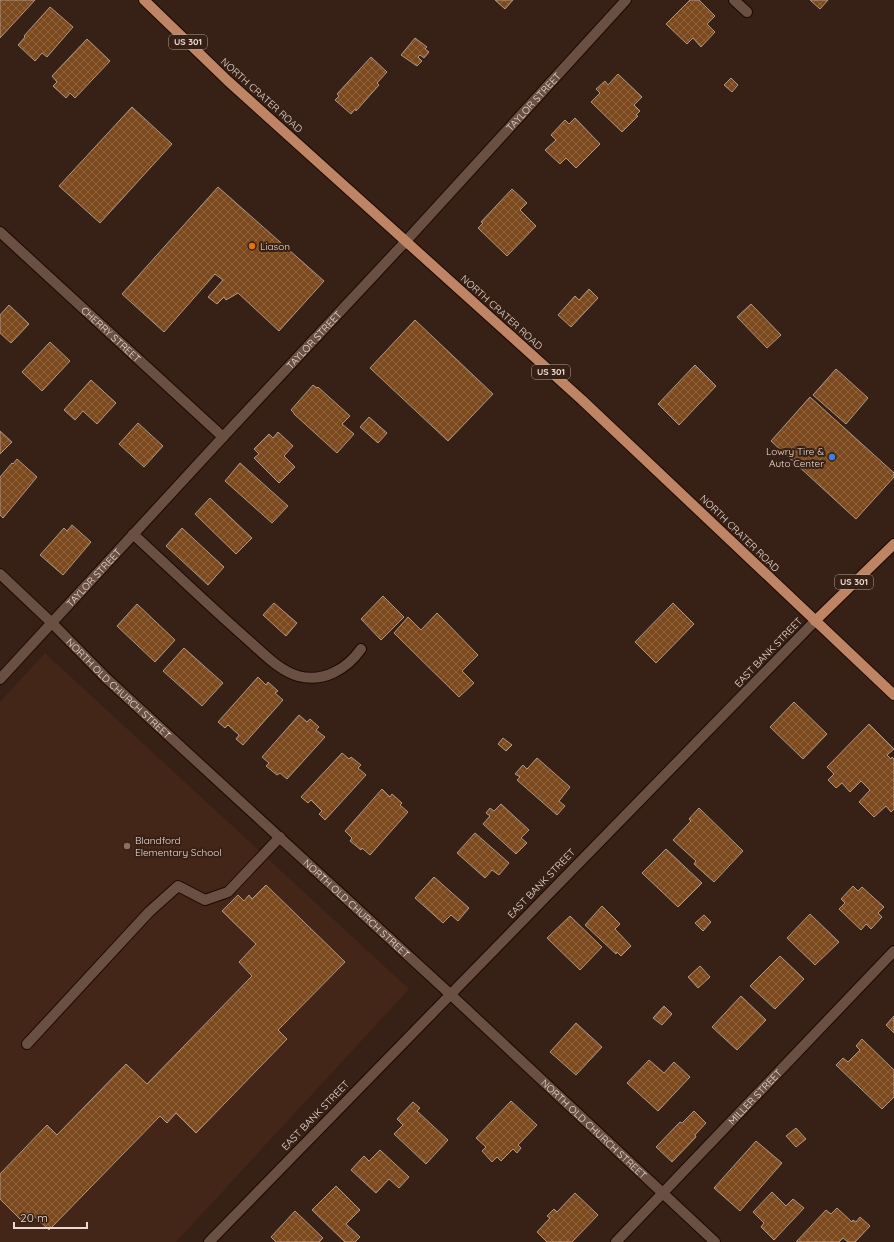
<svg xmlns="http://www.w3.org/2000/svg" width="894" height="1242" viewBox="0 0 894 1242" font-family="Quicksand,sans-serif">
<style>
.built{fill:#442618}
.building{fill:url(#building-cross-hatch);stroke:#b29885}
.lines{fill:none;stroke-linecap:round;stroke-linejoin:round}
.lane-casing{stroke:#1d0802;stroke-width:12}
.street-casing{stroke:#1d0802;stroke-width:12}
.secondary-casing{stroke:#1d0802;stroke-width:12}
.primary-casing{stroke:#1d0802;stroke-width:12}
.lane{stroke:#6a4f43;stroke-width:10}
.street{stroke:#6a4f43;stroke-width:10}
.secondary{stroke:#6a4f43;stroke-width:10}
.primary{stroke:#be8463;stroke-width:10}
.food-dot{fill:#e8710a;stroke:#372015;stroke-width:1.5}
.shop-dot{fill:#3f7fe0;stroke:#372015;stroke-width:1.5}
.education-dot{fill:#8d6e63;stroke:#372015;stroke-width:1.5}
.labels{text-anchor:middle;stroke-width:4;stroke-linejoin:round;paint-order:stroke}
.shield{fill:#372015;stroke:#b4a299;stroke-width:1}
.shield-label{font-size:9px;font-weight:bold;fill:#ead9d2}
.street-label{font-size:10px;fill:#ead9d2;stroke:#372015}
.poi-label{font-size:10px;fill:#ead9d2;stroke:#372015;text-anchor:start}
</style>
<defs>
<pattern id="building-cross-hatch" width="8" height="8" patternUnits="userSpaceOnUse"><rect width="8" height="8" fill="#7c491e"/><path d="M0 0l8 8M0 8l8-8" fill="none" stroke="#8f633e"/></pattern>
</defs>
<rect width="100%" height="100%" fill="#372015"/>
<!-- built -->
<path class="built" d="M 45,653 L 409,989 L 176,1242 L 0,1242 L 0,702 Z"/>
<!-- building -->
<g class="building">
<path d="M 0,0 L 35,0 L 0,38 Z"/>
<path d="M 495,0 L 513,0 L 505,9 Z"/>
<path d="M 690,0 L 699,0 L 715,16 L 707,24 L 715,32 L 701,47 L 693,38 L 687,44 L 666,24 Z"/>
<path d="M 810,0 L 828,0 L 820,9 Z"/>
<path d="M 50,7 L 73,27 L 47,57 L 42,53 L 35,61 L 18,45 L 25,37 L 24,36 Z"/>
<path d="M 415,38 L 427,47 L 425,49 L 429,52 L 424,58 L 420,55 L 418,57 L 422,61 L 417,66 L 401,55 Z"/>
<path d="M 87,39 L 110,61 L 75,98 L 70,93 L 66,98 L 53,86 L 57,82 L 52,76 Z"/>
<path d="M 371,57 L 387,72 L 377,83 L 379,85 L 356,111 L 355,109 L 351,114 L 335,100 L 339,96 L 337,94 Z"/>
<path d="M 618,74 L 642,97 L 634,105 L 640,111 L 636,115 L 638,116 L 622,132 L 591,102 L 600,93 L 596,89 L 605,81 L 608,85 Z"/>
<path d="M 731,78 L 738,85 L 732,92 L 724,85 Z"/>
<path d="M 132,107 L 172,144 L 100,223 L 59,186 Z"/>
<path d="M 575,118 L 600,144 L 576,168 L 566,158 L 560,164 L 545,150 L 556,140 L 551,135 L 565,120 L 569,124 Z"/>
<path d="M 218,187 L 324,281 L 279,331 L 238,293 L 226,300 L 224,297 L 217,304 L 208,297 L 223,280 L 215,274 L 164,332 L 122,294 Z"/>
<path d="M 512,189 L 527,203 L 520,210 L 536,226 L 507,256 L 478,228 L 483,223 L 481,222 Z"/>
<path d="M 589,289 L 598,298 L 571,327 L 558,315 L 575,296 L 579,300 Z"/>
<path d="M 751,304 L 781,335 L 767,348 L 737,317 Z"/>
<path d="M 9,305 L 29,324 L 11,343 L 0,333 L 0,315 Z"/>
<path d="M 415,320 L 493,394 L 448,441 L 370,368 Z"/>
<path d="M 50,342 L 70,361 L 42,391 L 22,372 Z"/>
<path d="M 695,365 L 716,386 L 679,425 L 658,404 Z"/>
<path d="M 836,369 L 868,398 L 846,424 L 813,395 Z"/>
<path d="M 91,380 L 116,403 L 97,424 L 83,411 L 75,420 L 64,410 Z"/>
<path d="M 313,385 L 317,388 L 318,387 L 350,416 L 342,424 L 354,434 L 337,453 L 294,414 L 294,413 L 291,410 Z"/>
<path d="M 810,397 L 894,473 L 894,477 L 856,519 L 771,441 Z"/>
<path d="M 369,417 L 387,433 L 378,443 L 360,427 Z"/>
<path d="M 138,423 L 163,446 L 144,467 L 119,444 Z"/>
<path d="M 0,431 L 12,442 L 0,454 Z"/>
<path d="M 278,432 L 293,446 L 284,456 L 295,467 L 279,483 L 254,458 L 259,454 L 254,449 L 269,434 L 273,438 Z"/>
<path d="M 17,459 L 37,477 L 3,518 L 0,515 L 0,477 L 12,463 L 13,464 Z"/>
<path d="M 240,463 L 288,506 L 272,523 L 225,481 Z"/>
<path d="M 210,498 L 252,538 L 236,554 L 195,514 Z"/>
<path d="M 72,525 L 91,542 L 63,575 L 40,555 L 64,528 L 67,531 Z"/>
<path d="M 182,528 L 224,567 L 208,585 L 166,546 Z"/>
<path d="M 383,596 L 404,617 L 381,640 L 361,619 Z"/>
<path d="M 274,603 L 297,623 L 286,636 L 263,615 Z"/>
<path d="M 673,603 L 694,624 L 656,663 L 635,642 Z"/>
<path d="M 137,604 L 175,640 L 155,662 L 117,626 Z"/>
<path d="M 437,613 L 478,655 L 462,671 L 474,683 L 459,697 L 394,633 L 408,617 L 421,630 Z"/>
<path d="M 184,648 L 223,683 L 202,706 L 163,671 Z"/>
<path d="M 258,677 L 266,685 L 268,682 L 278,691 L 275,693 L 283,700 L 243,745 L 236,739 L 239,735 L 228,725 L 225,728 L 218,722 Z"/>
<path d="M 794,702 L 827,734 L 803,759 L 770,727 Z"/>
<path d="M 299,715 L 307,722 L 310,719 L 319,727 L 316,730 L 325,737 L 287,779 L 280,773 L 277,775 L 266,766 L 269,763 L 262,757 Z"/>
<path d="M 869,724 L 894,749 L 887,755 L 891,759 L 892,757 L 894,759 L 894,809 L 891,812 L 886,806 L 874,817 L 859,802 L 870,790 L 861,781 L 850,792 L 842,783 L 836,788 L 828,780 L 834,774 L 827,767 Z"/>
<path d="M 503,738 L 512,745 L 506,751 L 498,744 Z"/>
<path d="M 342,753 L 349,759 L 351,757 L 361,765 L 358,768 L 366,775 L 325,820 L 319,814 L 322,811 L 311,800 L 308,803 L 301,797 Z"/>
<path d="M 537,758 L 570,787 L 559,801 L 565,806 L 557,815 L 517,780 L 520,777 L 515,774 L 523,765 L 527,769 Z"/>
<path d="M 382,789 L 390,797 L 392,794 L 402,803 L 400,805 L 408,812 L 370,855 L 362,848 L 361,850 L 350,841 L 352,838 L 345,831 Z"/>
<path d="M 501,804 L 529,830 L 521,838 L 527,843 L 516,854 L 483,824 L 490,816 L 486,813 L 490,808 L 494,811 Z"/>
<path d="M 699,808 L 743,851 L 714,882 L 694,864 L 696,861 L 673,840 L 691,821 L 689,819 Z"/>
<path d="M 475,833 L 509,863 L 499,875 L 492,870 L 485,878 L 457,853 Z"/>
<path d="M 666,849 L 702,883 L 678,907 L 642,873 Z"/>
<path d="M 434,877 L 469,908 L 458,921 L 451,915 L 443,923 L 415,898 Z"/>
<path d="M 266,885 L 345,962 L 278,1030 L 287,1039 L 196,1133 L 176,1113 L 167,1123 L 160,1116 L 49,1230 L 30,1212 L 22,1221 L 0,1199 L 0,1174 L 47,1125 L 57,1135 L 126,1064 L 147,1084 L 252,976 L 239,962 L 256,944 L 222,911 L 238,895 L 244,901 L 249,895 L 252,899 Z"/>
<path d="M 853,886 L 858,891 L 862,887 L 884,907 L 878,913 L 882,917 L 871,929 L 866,924 L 861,930 L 839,909 L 845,903 L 841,899 Z"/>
<path d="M 602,906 L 620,924 L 615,929 L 631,946 L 621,956 L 617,952 L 616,954 L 585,925 Z"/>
<path d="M 810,914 L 839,942 L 815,965 L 787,938 Z"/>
<path d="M 704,915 L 711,922 L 703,931 L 695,923 Z"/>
<path d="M 570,916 L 602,947 L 580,970 L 547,938 Z"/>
<path d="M 780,956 L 804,979 L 775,1009 L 750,986 Z"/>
<path d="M 700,966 L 710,977 L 698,988 L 688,977 Z"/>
<path d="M 741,996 L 766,1020 L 737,1050 L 712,1027 Z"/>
<path d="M 664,1006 L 672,1014 L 662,1025 L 653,1018 Z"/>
<path d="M 894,1016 L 894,1033 L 886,1025 Z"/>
<path d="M 576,1023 L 602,1047 L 576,1075 L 550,1052 Z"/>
<path d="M 862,1039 L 894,1070 L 894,1097 L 882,1109 L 836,1065 L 843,1058 L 848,1062 L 860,1050 L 856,1046 Z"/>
<path d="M 649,1060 L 664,1073 L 674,1062 L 690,1077 L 658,1111 L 627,1083 Z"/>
<path d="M 511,1101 L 537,1125 L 518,1145 L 521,1148 L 517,1153 L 513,1149 L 501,1161 L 497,1157 L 492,1162 L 482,1151 L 486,1147 L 476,1138 Z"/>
<path d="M 413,1102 L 420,1108 L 417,1111 L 448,1140 L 426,1164 L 394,1134 L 403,1125 L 397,1119 Z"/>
<path d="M 694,1111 L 706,1123 L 695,1135 L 696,1137 L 672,1162 L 656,1147 L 680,1122 L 682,1123 Z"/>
<path d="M 796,1128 L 806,1139 L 796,1147 L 786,1136 Z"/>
<path d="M 756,1141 L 782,1163 L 740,1211 L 714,1188 Z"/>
<path d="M 380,1150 L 409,1177 L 399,1188 L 389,1179 L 376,1193 L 351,1170 L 364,1156 L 369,1161 Z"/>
<path d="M 336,1186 L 360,1210 L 346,1224 L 360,1237 L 355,1242 L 345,1242 L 312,1210 Z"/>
<path d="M 772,1192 L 786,1206 L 793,1199 L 804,1208 L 774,1240 L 761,1227 L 764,1223 L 753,1212 Z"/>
<path d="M 575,1193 L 598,1215 L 572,1242 L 547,1242 L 537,1232 L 550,1218 L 547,1216 L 554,1209 L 557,1212 Z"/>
<path d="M 837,1208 L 852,1222 L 853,1220 L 856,1222 L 860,1217 L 870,1226 L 855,1242 L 848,1242 L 843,1238 L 839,1242 L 796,1242 L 826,1210 L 831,1214 Z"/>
<path d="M 295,1211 L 323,1238 L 319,1242 L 276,1242 L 271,1237 Z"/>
</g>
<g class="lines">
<defs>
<g id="lane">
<path d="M 133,534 C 171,569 208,605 247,639 C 262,652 278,670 298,676 C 323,683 347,669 361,649"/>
<path d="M 27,1044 L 149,912 L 178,886 L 205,900 L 228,892 L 280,837"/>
</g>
<g id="street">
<path d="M 734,0 L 747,12"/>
<path id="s1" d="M 0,232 L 223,437"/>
<path id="s2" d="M 0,574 L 52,623 L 106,678 L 450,994 L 715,1242"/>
<path id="s3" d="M 0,679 L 223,437 L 406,241 L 626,0"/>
<path id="s4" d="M 616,1242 L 894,951"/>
</g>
<path id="secondary" d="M 209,1242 L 815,621"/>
<g id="primary">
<path d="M 144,0 L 228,81 L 582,400 L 894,695"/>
<path d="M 815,621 L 894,544"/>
</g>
</defs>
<!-- lane casing -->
<use href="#lane" class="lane-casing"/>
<!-- street casing -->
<use href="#street" class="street-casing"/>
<!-- secondary casing -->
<use href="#secondary" class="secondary-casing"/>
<!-- primary casing -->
<use href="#primary" class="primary-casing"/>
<!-- lane -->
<use href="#lane" class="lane"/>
<!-- street -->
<use href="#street" class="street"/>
<!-- secondary -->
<use href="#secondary" class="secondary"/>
<!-- primary -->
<use href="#primary" class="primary"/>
</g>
<!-- markers -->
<circle class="food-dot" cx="252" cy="246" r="4"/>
<circle class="shop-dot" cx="832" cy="457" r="4"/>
<circle class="education-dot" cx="127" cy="846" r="4"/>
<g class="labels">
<!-- shield labels -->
<g class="shield">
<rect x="169" y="35" width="38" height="14" rx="3"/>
<rect x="532" y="365" width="38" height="14" rx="3"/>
<rect x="835" y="575" width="38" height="14" rx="3"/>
</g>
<g class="shield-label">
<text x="188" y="45">US 301</text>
<text x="551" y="375">US 301</text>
<text x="854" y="585">US 301</text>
</g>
<!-- street labels -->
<g class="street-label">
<text transform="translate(262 95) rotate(42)" y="4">NORTH CRATER ROAD</text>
<text dy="4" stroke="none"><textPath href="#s3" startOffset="786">TAYLOR STREET</textPath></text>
<text transform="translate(502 312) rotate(42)" y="4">NORTH CRATER ROAD</text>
<text dy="4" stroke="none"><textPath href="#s1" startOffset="151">CHERRY STREET</textPath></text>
<text dy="4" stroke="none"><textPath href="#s3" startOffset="462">TAYLOR STREET</textPath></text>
<text transform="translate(740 533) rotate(44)" y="4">NORTH CRATER ROAD</text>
<text dy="4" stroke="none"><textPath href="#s3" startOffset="138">TAYLOR STREET</textPath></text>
<text transform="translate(768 652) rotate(-46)" y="4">EAST BANK STREET</text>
<text dy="4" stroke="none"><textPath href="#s2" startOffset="165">NORTH OLD CHURCH STREET</textPath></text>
<text transform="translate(541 883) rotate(-46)" y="4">EAST BANK STREET</text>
<text dy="4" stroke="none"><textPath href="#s2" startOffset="489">NORTH OLD CHURCH STREET</textPath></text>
<text dy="4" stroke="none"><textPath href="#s4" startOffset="201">MILLER STREET</textPath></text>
<text transform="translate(315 1115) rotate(-46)" y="4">EAST BANK STREET</text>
<text dy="4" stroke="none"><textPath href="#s2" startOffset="813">NORTH OLD CHURCH STREET</textPath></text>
</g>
<!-- poi labels -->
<g class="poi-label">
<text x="260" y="250">Liason</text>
<text x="824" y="455" text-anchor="end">Lowry Tire &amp;<tspan x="824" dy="12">Auto Center</tspan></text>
<text x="135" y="844">Blandford<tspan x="135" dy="12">Elementary School</tspan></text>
</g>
</g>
<!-- scale -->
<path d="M14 1222v6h73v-6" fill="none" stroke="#ead9d2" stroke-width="2"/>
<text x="20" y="1222" font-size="12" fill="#ead9d2" stroke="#372015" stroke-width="3" paint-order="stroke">20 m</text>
</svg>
